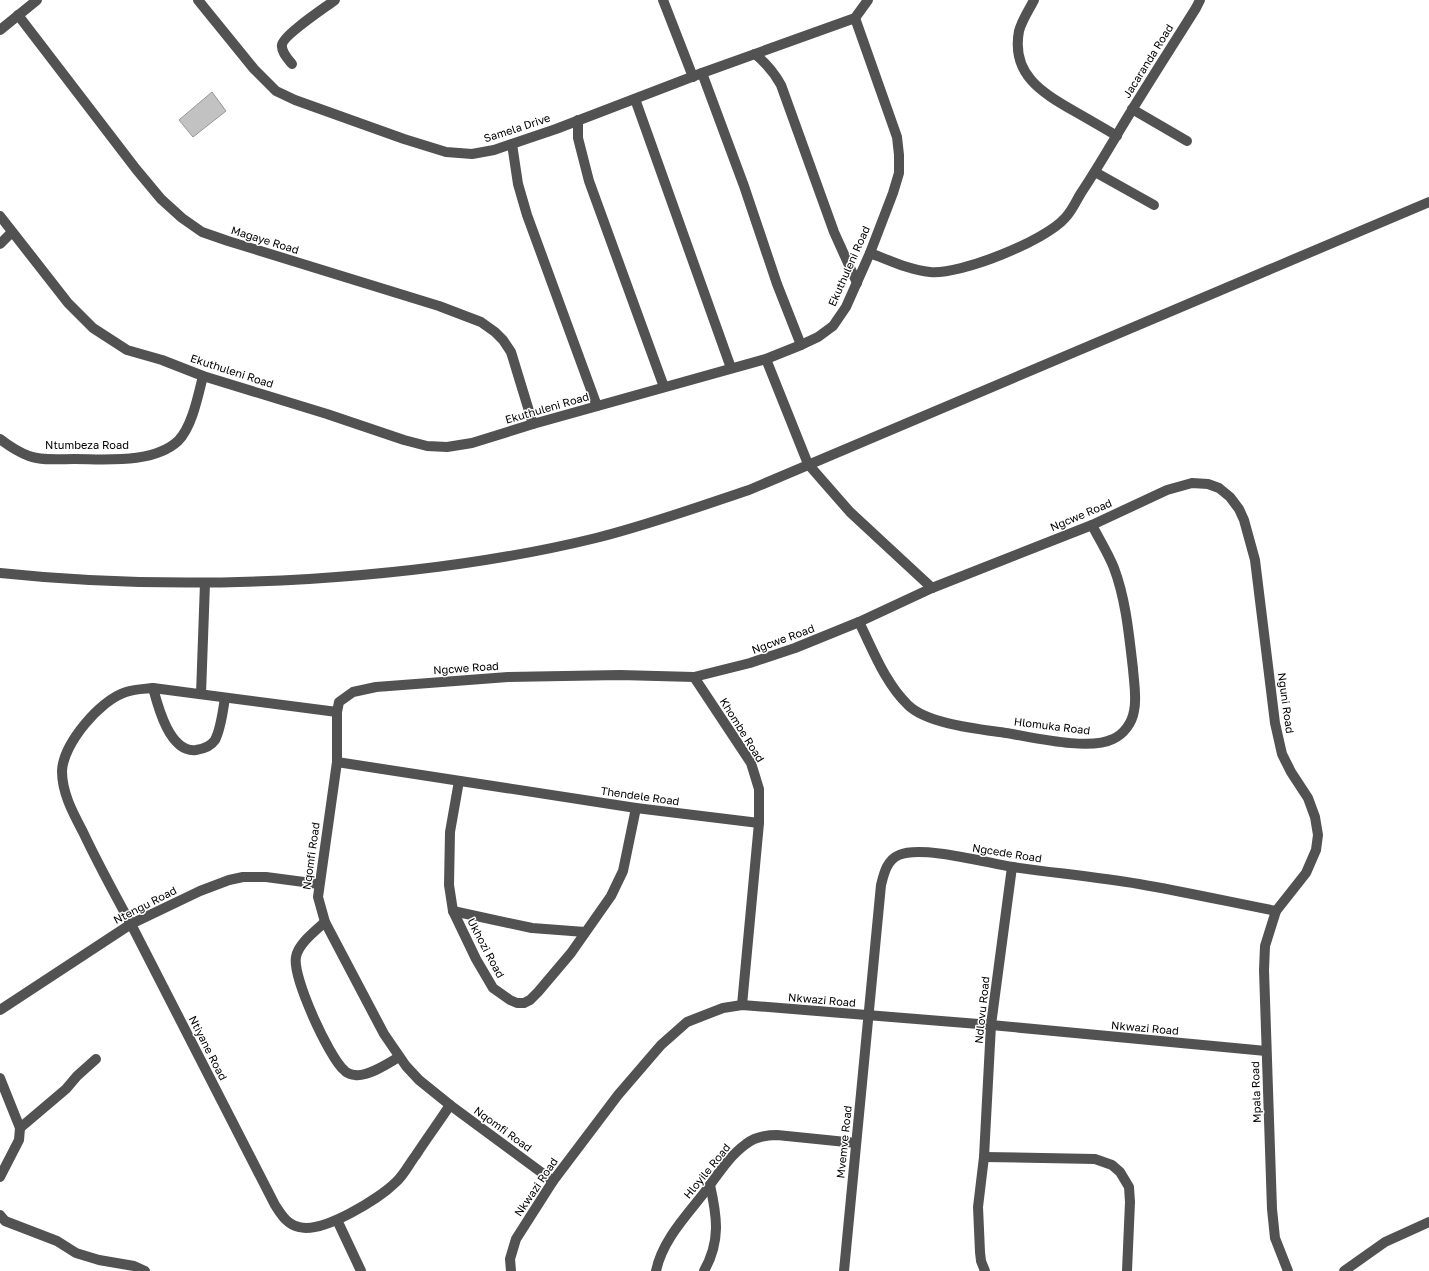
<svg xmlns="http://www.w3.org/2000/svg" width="1429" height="1271" viewBox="0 0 1429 1271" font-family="'Golos Text',sans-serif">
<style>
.building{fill:#c2c2c2;stroke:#969696}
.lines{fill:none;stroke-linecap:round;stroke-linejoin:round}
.minor{stroke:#525252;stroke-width:10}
.labels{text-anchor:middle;stroke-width:3;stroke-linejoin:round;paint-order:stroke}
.street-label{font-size:11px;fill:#000;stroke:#fff}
</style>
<rect width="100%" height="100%" fill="#fff"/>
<!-- building -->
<path class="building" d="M 212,92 L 226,111 L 193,137 L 179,120 Z"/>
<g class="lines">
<!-- minor -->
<g class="minor">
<path d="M 198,0 L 254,69 L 276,91 L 295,100 L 404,139 L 446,152 L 472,154 L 494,150 L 556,129 L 702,73 L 855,18 L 868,0"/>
<path d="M 663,0 L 693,77"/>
<path d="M 1034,0 C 1029,10 1022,20 1019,31 C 1011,74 1041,92 1074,111 C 1088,119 1102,127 1117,136"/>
<path d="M 18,15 L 136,169 L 161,199 L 182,218 L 202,232 L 228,241 L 439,306 L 481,322 L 495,332 L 503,340 L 511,352 L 533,424"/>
<path d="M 0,30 L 37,0"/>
<path d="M 755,54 C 766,63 774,72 781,85 L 834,232 L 857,283"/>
<path d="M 292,64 C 288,59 281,52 282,45 C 283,35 326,7 335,0"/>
<path d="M 702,73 L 744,186 L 777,284 L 801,345"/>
<path d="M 635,99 L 731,368"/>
<path d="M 1132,109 L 1187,141"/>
<path d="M 578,120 L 578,138 L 589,181 L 664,387"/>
<path d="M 512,144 L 518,184 L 527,215 L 597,406"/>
<path d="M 1095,172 L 1154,205"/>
<path d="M 0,216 L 68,303 L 93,328 L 127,350 L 162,360 L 203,376 L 327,414 L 404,440 L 427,446 L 447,447 L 472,443 L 533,424 L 766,359 L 801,345 L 818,337 L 833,326 L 846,307 L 870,253 L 893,193 L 899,173 L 899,155 L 897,137 L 855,18"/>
<path d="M 0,244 L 12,232"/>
<path d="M 870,253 C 889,260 909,270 930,272 C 960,275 1045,241 1065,218 C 1072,211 1076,201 1081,193 C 1095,172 1108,150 1121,128 C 1145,88 1171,48 1196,8 L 1200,0"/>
<path d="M 766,359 L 808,464 L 850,512 L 932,588"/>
<path d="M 0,439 C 9,446 18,452 29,456 C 42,461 60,459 74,459 C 105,459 153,464 178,441 C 192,427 198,396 203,376"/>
<path d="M 0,573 C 103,584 206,585 309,579 C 405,573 502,561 596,538 C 648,525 698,507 749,490 L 1429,202"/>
<path d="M 859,622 C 873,650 885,683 908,705 C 927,724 979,729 1006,733 C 1032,737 1089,751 1113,739 C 1124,734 1132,723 1134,711 C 1137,698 1134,683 1133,669 C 1129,635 1126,600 1114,568 C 1108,553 1099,539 1092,525"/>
<path d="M 694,677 L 751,763 L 759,789 L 759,823 L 742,1005"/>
<path d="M 153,688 C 158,707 170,753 196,750 C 203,749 211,746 215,740 C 221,729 223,710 225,698"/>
<path d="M 201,694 L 205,583"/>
<path d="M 337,712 L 153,688 C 144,689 135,689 126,692 C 100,700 63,744 62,771 C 62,793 73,813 83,832 C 98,864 115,895 132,926 C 180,1018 227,1112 275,1205 C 281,1214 287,1225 299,1227 C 322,1234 379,1199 396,1182 C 404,1175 409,1164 416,1155 C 427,1138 439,1122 450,1105"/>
<path d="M 337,762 L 636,808 L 759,823"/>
<path d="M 459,781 L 450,832 L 449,885 L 453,911 L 476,959 L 493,988 L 510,1000 L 517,1003 L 524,1003 L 530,1000 L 538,992 L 571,953 L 611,896 L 623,871 L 636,808"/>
<path d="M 453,911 L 532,928 L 585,932"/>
<path d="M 325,922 C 316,930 298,944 296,957 C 292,977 329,1057 344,1070 C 346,1073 352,1075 355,1075 C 368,1077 389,1063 399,1057"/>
<path d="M 0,1010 L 131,924 L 200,891 L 229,880 L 243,877 L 266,877 L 319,884"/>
<path d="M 0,1078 L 20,1128 L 19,1140 L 0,1177"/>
<path d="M 20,1128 L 66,1089 L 77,1076 L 96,1059"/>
<path d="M 984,1157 L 1095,1159 L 1112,1165 L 1120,1172 L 1129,1187 L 1130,1202 L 1127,1271"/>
<path d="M 553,1181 L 450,1105 L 419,1080 L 406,1066 L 384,1034 L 325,922 L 318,897 L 337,762 L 337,712 L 339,702 L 353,692 L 376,687 L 508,677 L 620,675 L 694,677 L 750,663 L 795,648 L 859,622 L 932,588 L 1092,525 L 1167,490 L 1192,483 L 1208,484 L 1219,488 L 1230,497 L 1239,509 L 1244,520 L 1255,560 L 1275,723 L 1282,754 L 1291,772 L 1308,798 L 1315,817 L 1318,835 L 1316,850 L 1306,873 L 1276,911 L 1265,946 L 1264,970 L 1272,1209 L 1275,1238 L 1288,1271"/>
<path d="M 0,1215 L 5,1221 L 57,1241 L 76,1253 L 99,1260 L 134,1266 L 145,1271"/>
<path d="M 337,1220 L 361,1271"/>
<path d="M 511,1271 L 510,1259 L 516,1239 L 553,1181 L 618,1095 L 661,1045 L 687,1022 L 723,1008 L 742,1005 L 991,1025 L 1266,1051"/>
<path d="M 656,1271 C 662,1241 686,1216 704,1193 C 717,1176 728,1157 746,1144 C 755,1137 766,1135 777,1135 L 856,1143"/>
<path d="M 704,1271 C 721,1241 717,1216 710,1185"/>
<path d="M 844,1271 L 881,885 C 884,873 887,860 899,855 C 922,845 987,863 1013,867 C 1055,873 1097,877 1139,884 C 1185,892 1230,902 1276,911"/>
<path d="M 985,1271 L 981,1261 L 980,1252 L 978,1207 L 984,1157 L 991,1025 L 1012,867"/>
<path d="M 1344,1271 L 1385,1242 L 1429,1222"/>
</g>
</g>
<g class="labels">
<!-- street labels -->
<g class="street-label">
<text transform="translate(1148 61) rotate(-58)" y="4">Jacaranda Road</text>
<text transform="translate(517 128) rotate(-18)" y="4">Samela Drive</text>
<text transform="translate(265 240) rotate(17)" y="4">Magaye Road</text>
<text transform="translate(849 266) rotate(-66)" y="4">Ekuthuleni Road</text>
<text transform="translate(232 371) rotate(18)" y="4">Ekuthuleni Road</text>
<text transform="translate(547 408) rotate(-16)" y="4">Ekuthuleni Road</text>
<text x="87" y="449">Ntumbeza Road</text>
<text transform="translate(1081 515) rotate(-23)" y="4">Ngcwe Road</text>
<text transform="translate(783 639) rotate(-20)" y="4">Ngcwe Road</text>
<text transform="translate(466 668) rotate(-4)" y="4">Ngcwe Road</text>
<text transform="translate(1286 703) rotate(82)" y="4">Nguni Road</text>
<text transform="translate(1052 726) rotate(7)" y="4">Hlomuka Road</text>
<text transform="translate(742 730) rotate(58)" y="4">Khombe Road</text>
<text transform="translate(640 796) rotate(8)" y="4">Thendele Road</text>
<text transform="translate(1007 853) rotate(9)" y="4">Ngcede Road</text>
<text transform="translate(311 856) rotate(-82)" y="4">Nqomfi Road</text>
<text transform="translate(145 905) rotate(-27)" y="4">Ntengu Road</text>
<text transform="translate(486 948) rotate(62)" y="4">Ukhozi Road</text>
<text transform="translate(822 1000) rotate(5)" y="4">Nkwazi Road</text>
<text transform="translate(982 1010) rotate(-84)" y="4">Ndlovu Road</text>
<text transform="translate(1145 1028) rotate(5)" y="4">Nkwazi Road</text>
<text transform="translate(208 1048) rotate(63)" y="4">Ntiyane Road</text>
<text transform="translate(1256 1092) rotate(-92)" y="4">Mpala Road</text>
<text transform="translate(503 1129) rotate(36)" y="4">Nqomfi Road</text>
<text transform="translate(844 1142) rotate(-84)" y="4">Mvemve Road</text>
<text transform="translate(707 1171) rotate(-51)" y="4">Hloyile Road</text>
<text transform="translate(536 1187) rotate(-56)" y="4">Nkwazi Road</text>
</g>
</g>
</svg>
